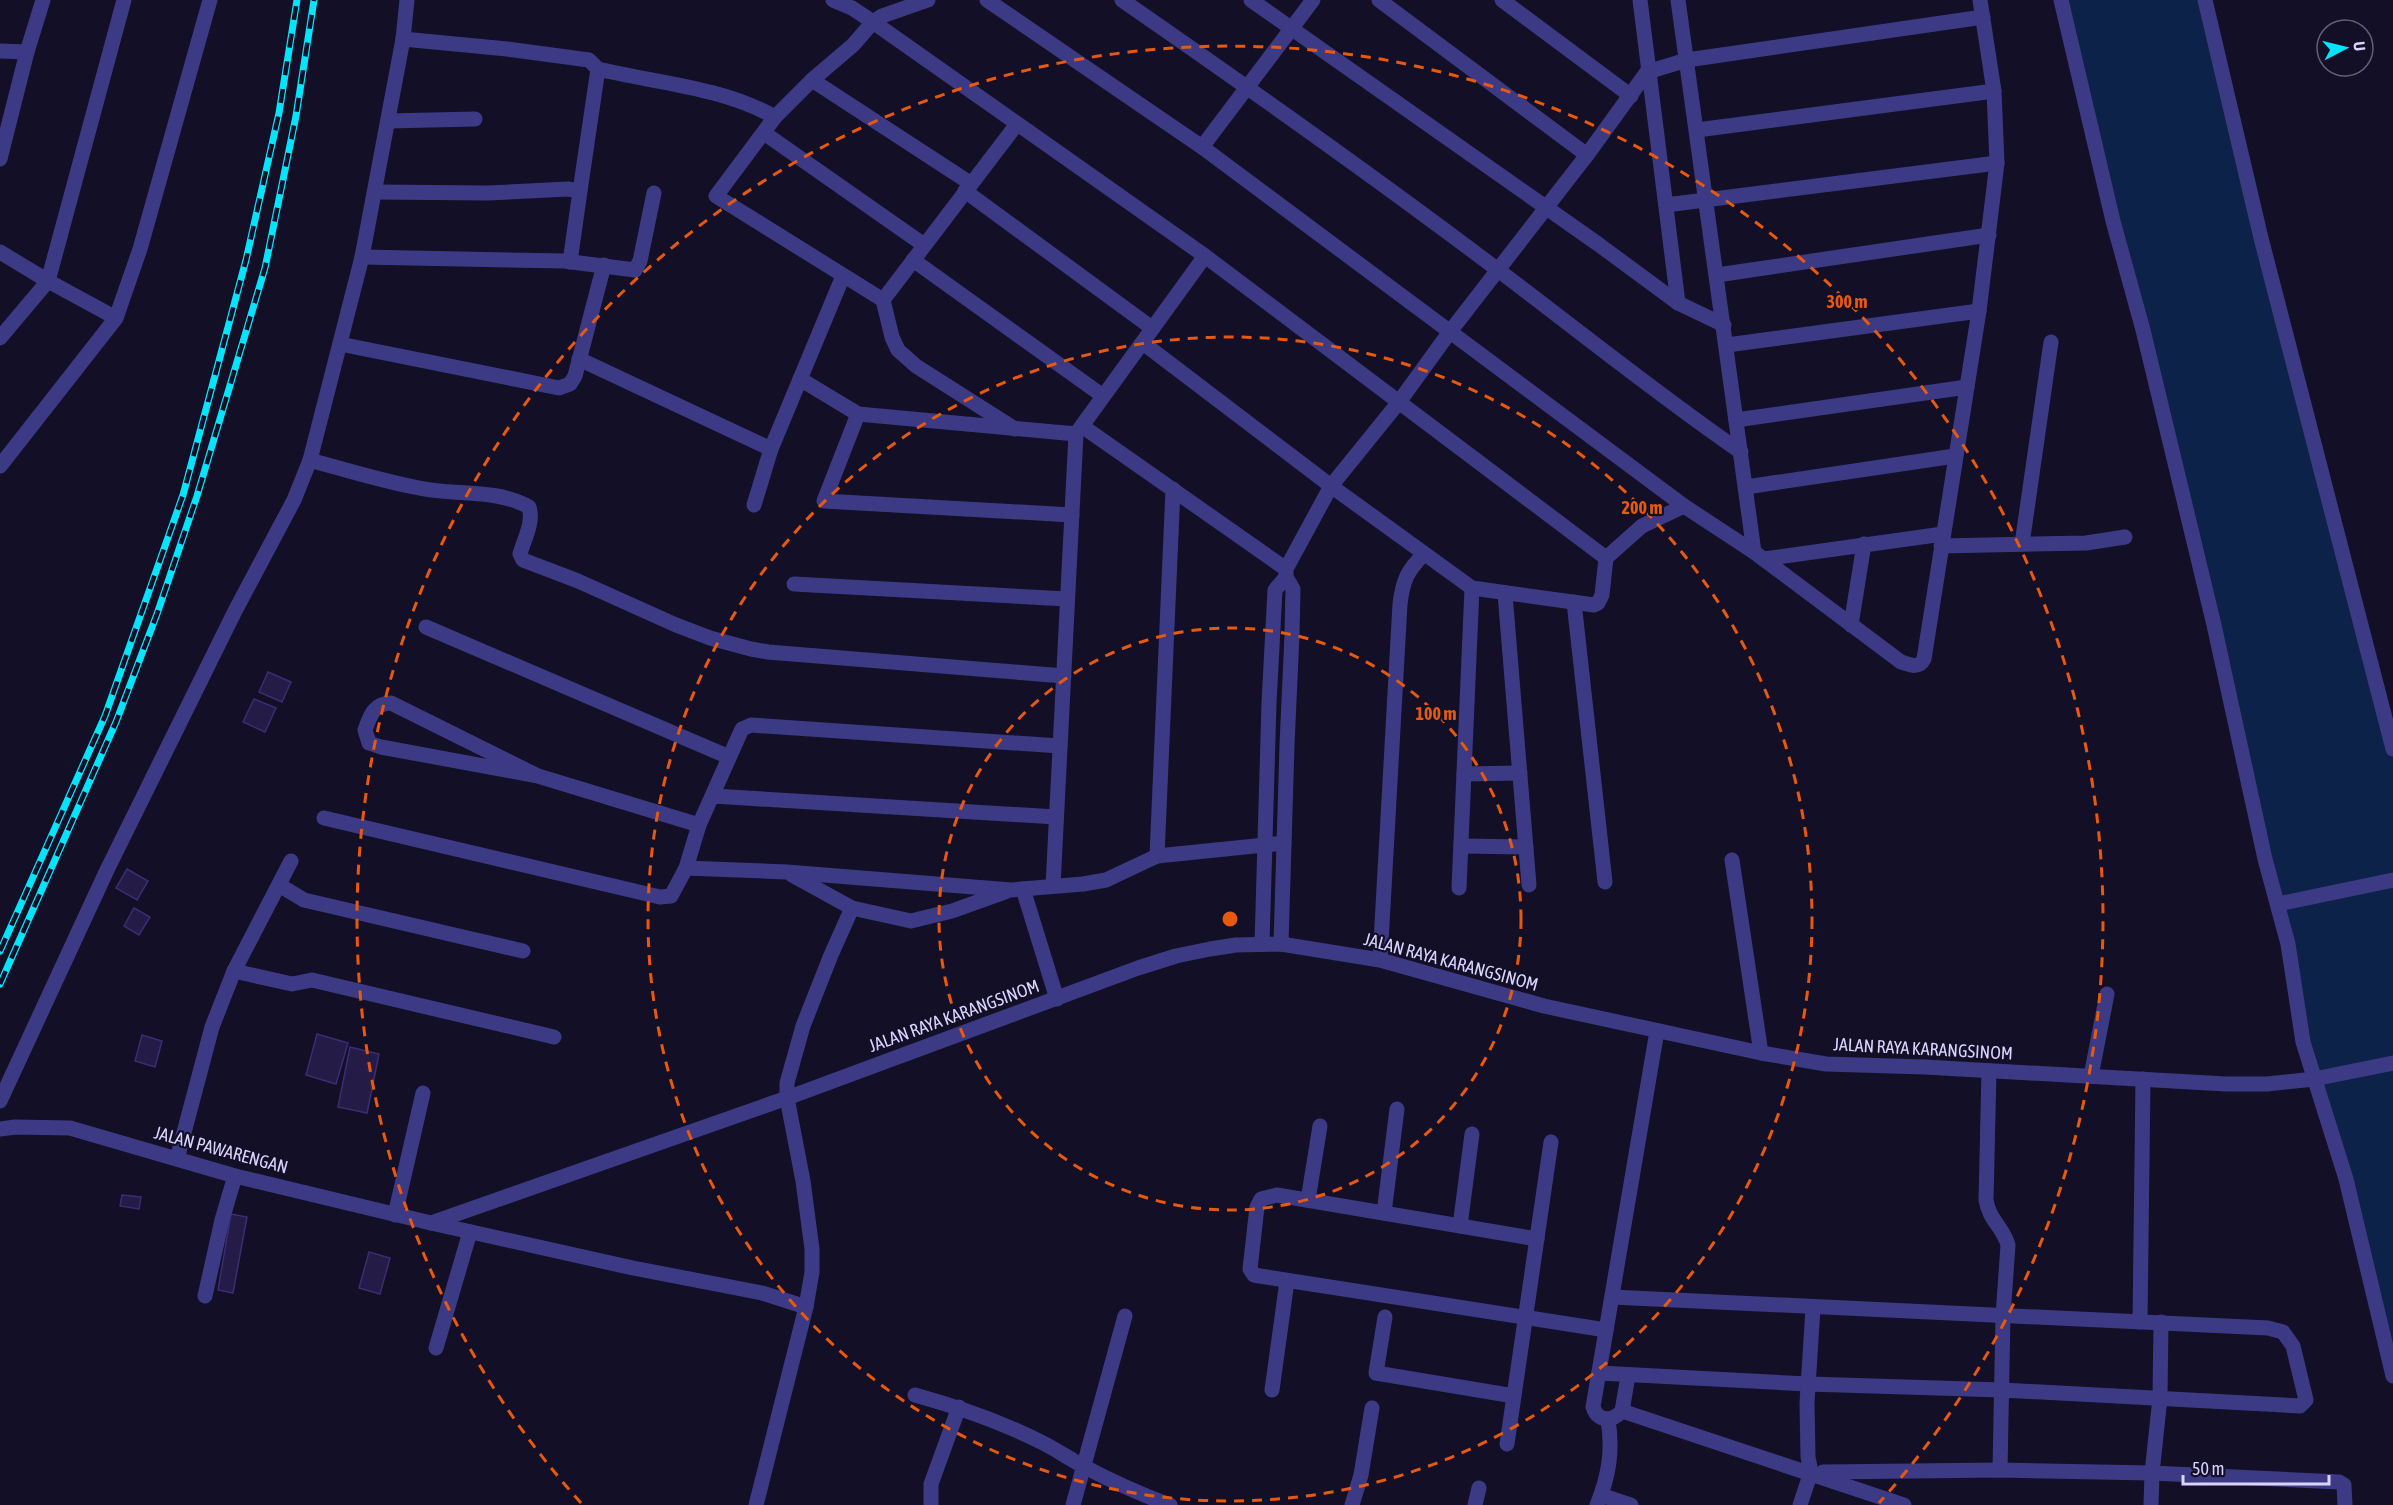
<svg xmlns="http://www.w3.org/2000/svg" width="2393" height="1505" viewBox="0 0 2393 1505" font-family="'Asap Condensed',sans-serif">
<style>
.water{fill:#0c2248}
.building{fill:#241b47;stroke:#3b2d73;stroke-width:1.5}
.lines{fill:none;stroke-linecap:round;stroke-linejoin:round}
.minor{stroke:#3d3a85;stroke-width:15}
.tertiary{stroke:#3d3a85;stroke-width:15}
.rail-casing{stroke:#00e5ff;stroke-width:7}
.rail{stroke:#130f26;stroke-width:4.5;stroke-dasharray:14;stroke-linecap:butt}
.ring{fill:none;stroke:#e8590c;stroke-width:3;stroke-dasharray:10 8}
.labels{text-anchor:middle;stroke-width:4.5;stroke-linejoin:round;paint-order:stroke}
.street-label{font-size:18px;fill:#d9d4ff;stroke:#130f26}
.centre{fill:#e8590c;stroke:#130f26;stroke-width:3}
.ring-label{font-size:18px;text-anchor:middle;font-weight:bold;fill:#e8590c;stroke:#130f26;stroke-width:4.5;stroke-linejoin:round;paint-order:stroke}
</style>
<rect width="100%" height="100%" fill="#130f26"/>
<!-- water -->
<path class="water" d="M 2059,0 L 2205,0 L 2393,749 L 2393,1376 L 2293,974 Z"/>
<!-- building -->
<g class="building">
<path d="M 268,672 L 291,682 L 282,702 L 259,692 Z"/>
<path d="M 254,699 L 276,708 L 265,732 L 243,722 Z"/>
<path d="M 127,869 L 148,881 L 137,900 L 116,888 Z"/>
<path d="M 134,908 L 150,917 L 139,935 L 124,926 Z"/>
<path d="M 317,1034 L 348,1043 L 336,1084 L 306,1075 Z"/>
<path d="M 142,1035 L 162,1041 L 155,1067 L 135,1061 Z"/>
<path d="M 350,1047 L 379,1054 L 367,1113 L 338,1107 Z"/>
<path d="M 122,1195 L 141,1197 L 139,1209 L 120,1206 Z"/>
<path d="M 231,1214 L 247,1217 L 233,1293 L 218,1290 Z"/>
<path d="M 369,1252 L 390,1258 L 380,1294 L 359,1288 Z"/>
</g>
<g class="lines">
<!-- minor -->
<g class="minor">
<path d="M 833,0 L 852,8 L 873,22 L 1205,256 L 1606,558"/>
<path d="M 987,0 L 1202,147 L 1684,506 L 1754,552 L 1901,662 C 1910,665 1919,669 1924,659 L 1979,311 L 1997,163 L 1994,91 L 1980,0"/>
<path d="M 1122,0 C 1249,88 1375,177 1498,270 C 1579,331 1657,394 1741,452"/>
<path d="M 1251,0 L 1598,244 L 1678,303 L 1724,325"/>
<path d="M 1379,0 L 1587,155"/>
<path d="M 1502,0 L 1631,96"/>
<path d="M 1640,0 L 1678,303"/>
<path d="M 1678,0 L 1754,552"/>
<path d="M 2061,0 L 2113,221 L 2143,330 L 2214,625 L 2265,859 L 2288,944 L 2303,1042 L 2346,1179 L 2393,1376"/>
<path d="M 2205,0 L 2261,238 L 2393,749"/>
<path d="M 403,39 L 507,49 L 589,60 L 598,69 C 657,83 721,87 775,117"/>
<path d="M 0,51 L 27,52"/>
<path d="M 812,80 L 970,183"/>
<path d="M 388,121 L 475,119"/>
<path d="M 1697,130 L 1994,91"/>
<path d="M 764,133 L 924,245"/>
<path d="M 1202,147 L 1313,0"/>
<path d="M 0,159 L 27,52 L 43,0"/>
<path d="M 965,191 L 1152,328"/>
<path d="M 375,192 L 488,193 L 568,189 L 580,191 L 598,69"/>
<path d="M 1666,205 L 1997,163"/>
<path d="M 0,252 L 48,281 L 116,318"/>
<path d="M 362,257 L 564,261 L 635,270 L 640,261 L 654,193"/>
<path d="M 913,260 L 1103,396"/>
<path d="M 570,262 L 580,191"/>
<path d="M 1717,275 L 1989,235"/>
<path d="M 883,300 L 716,196 L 775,117 L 812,80 L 853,45 L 873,22 L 882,16 L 928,0"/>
<path d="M 0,338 L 48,281 L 124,0"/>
<path d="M 1143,343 L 1331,486 L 1472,588 L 1594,605 L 1598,603 L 1602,595 L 1606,558 L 1642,526 L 1684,506"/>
<path d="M 340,344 L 559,388 L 570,384 L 575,376 L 604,265"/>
<path d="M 1727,345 L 1979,311"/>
<path d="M 579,359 L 771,449"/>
<path d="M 800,379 L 858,414 L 1076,434"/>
<path d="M 858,414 L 824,501 L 1072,515"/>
<path d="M 1736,420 L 1967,387"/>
<path d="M 1082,426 L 1286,569"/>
<path d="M 1015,429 L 916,366 L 898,350 L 892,337 L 883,300 L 1017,124"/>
<path d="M 310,460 C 346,470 382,481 419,488 C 455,496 495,488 529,507 C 534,523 524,539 520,554 L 523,560 L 578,581 L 676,625 L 710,638 L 751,649 L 768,652 L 1064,676"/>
<path d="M 0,466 L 116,318 L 140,249 L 210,0"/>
<path d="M 1746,487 L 1955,456"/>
<path d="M 754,505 L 771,449 L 843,276"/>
<path d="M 2022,544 L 2051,342"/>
<path d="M 1941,546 L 2086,543 L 2125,537"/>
<path d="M 1764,559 L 1943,534"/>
<path d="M 794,584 L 1067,599"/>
<path d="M 1505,594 L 1529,885"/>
<path d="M 1574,602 L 1605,882"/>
<path d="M 1851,625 L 1864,544"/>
<path d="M 426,627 L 729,757"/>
<path d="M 1464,774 L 1520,773"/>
<path d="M 538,776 L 391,703 C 374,703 370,716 365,730 L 369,743 L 381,747 L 538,776 L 699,825"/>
<path d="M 713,796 L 1056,817"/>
<path d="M 324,818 L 660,897 L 671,896 L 686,868 L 699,825 L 742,729 L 751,725 L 1060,746"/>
<path d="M 1461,846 L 1526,847"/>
<path d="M 1157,856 L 1173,489"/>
<path d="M 1732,860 L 1761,1053"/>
<path d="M 686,868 L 787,872 L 1011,890 L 1083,884 L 1106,880 L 1157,856 L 1284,843"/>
<path d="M 792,875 L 852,908 L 911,921 L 952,911 L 1005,892"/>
<path d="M 279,885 L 304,900 L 523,951"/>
<path d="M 1053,886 L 1076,434 L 1205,256"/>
<path d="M 1459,888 L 1472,588"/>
<path d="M 1023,889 L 1057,999"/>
<path d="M 2278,904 L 2393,880"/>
<path d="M 1262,944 L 1269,703 L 1275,590 L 1286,577"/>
<path d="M 1281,944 L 1287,745 L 1292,635 L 1293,589 L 1286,577 L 1286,569 L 1331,486 L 1399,402 L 1449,333 L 1587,155 L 1647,72 L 1687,60 L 1983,17"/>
<path d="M 1380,960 L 1400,604 C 1403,580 1407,571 1424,554"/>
<path d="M 234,971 L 292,984 L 312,980 L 554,1037"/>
<path d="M 1657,1031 L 1593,1407 C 1598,1422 1612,1422 1622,1411 L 1904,1505"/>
<path d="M 1989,1071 L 1986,1200 C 1989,1220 2003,1227 2008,1245 L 2003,1316 L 2000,1470"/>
<path d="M 2091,1076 L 2107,994"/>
<path d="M 0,1101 L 107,870 L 235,611 L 294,500 L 310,460 L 362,257 L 403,39 L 407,0"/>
<path d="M 177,1159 L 212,1027 L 234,971 L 291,861"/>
<path d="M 1308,1200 L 1320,1126"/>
<path d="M 1384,1213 L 1397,1109"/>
<path d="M 395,1215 L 423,1093"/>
<path d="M 431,1223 L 633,1268 L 762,1293 L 806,1307 L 756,1505"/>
<path d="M 1460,1226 L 1472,1134"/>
<path d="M 1537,1239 L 1277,1195 L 1261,1199 L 1257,1207 L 1250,1269 L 1254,1275 L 1260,1276 L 1606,1330"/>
<path d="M 205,1296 L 222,1220 L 235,1176"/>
<path d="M 806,1307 L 812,1272 L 812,1249 L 803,1181 L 787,1098 L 787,1083 L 803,1026 L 831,955 L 852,908"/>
<path d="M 1385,1317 L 1376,1373 L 1514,1396"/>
<path d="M 2140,1322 L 2143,1079"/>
<path d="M 436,1348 L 470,1232"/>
<path d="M 1599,1373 L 1808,1384 L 2002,1390 L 2300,1406 L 2306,1400 L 2293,1346 L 2283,1332 L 2268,1328 L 1612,1297"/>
<path d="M 1272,1390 L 1287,1281"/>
<path d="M 915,1395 C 958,1407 999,1421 1039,1441 C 1054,1448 1068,1458 1083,1466 C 1111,1481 1140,1494 1170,1505"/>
<path d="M 1622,1411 L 1628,1376"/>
<path d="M 1507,1444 L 1551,1142"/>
<path d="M 1823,1472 L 2000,1470 L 2152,1473 L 2339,1482 L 2344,1485 L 2345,1505"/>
<path d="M 1601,1495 L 1631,1505"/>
<path d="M 931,1505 L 931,1484 L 959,1407"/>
<path d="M 1073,1505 L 1125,1316"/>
<path d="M 1352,1505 L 1361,1475 L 1372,1408"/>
<path d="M 1475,1505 L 1479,1488"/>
<path d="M 1597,1505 C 1609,1476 1613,1450 1608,1420"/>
<path d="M 1800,1505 L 1811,1472 L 1808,1457 L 1807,1403 L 1813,1308"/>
<path d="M 2151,1505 L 2152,1473 L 2160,1398 L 2161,1322"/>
</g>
<!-- tertiary -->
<path class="tertiary" d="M 0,1129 L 15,1127 L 70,1128 L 235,1176 L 431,1223 L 787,1098 L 1138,968 L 1176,956 L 1210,949 L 1236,945 L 1281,944 L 1380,960 L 1544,1006 L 1761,1053 L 1826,1064 L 1925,1067 L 2226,1084 L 2267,1084 L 2314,1079 L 2393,1063"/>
<defs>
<g id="rail">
<path d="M 0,951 L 105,716 L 183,495 L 246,260 L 279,113 L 297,0"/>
<path d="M 0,984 L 116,722 L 157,614 L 197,496 L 265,268 L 296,116 L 314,0"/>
</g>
</defs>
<!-- rail casing -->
<use href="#rail" class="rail-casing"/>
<!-- rail -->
<use href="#rail" class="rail"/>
</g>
<!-- distance rings -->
<g class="ring">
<circle cx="1230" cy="919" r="291"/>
<circle cx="1230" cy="919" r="582"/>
<path d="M581 1503A873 873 0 1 1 1879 1503"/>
</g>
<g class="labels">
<!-- street labels -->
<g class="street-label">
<text transform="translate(1451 962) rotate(15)" y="6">JALAN RAYA KARANGSINOM</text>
<text transform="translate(954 1016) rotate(-20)" y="6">JALAN RAYA KARANGSINOM</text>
<text transform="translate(1923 1049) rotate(3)" y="6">JALAN RAYA KARANGSINOM</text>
<text transform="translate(221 1150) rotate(15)" y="6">JALAN PAWARENGAN</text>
</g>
</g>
<circle cx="1230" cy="919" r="9" class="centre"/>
<g class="ring-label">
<text x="1847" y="308">300 m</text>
<text x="1642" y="514">200 m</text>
<text x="1436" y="720">100 m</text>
</g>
<!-- north arrow -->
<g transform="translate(2345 48) rotate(83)"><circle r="28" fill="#130f26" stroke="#625e7d" stroke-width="1.5"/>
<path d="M0-4.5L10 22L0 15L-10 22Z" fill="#00e5ff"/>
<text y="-9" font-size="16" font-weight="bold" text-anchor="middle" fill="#d9d4ff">U</text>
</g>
<!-- scale -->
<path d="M2183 1475v9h146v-9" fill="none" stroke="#d9d4ff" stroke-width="3"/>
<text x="2192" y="1475" font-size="18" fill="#d9d4ff" stroke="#130f26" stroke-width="4.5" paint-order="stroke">50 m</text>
</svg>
